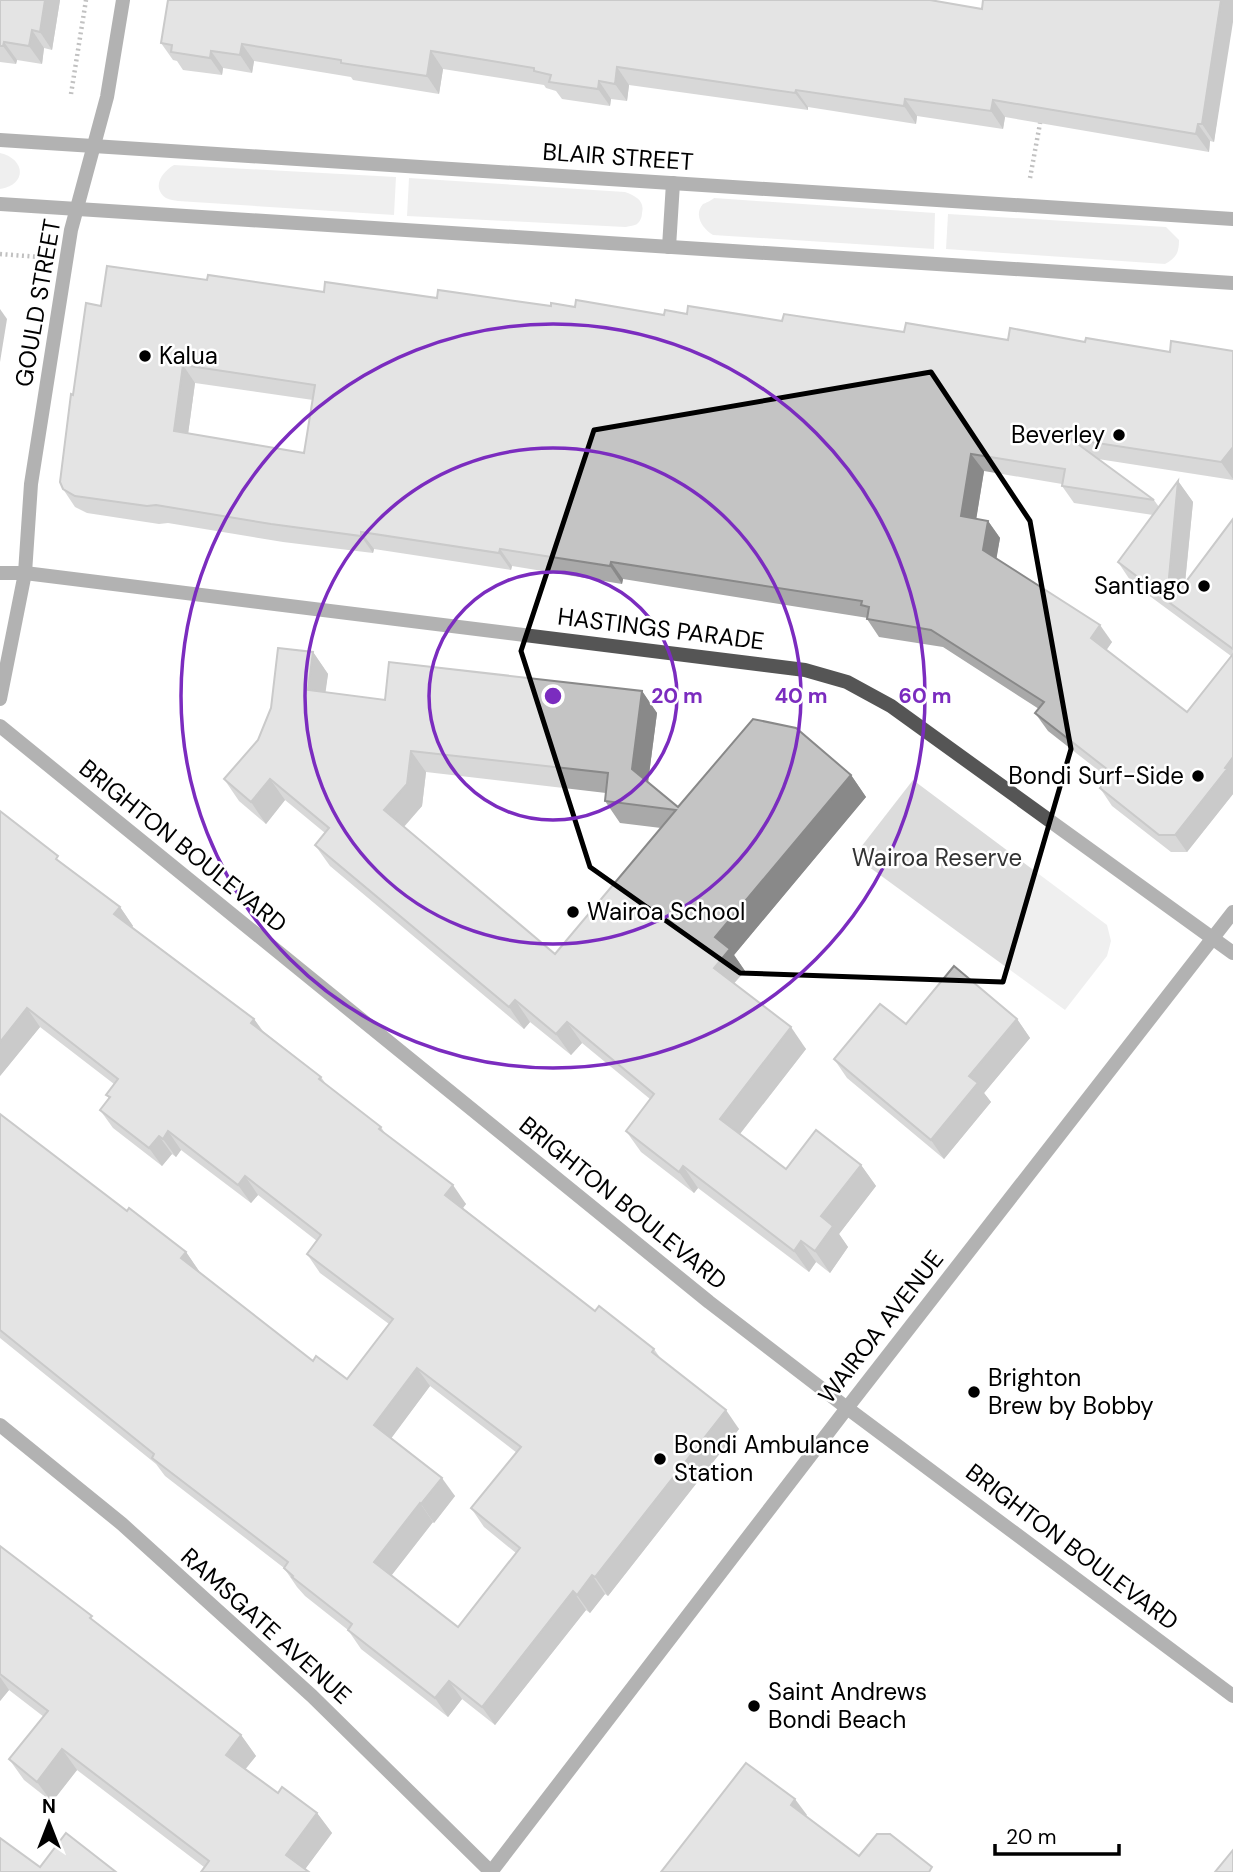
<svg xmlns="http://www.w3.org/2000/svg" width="1233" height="1872" viewBox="0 0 1233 1872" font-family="'DM Sans',sans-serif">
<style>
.green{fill:#dcdcdc}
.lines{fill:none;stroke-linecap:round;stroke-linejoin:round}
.path{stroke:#777;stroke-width:4.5;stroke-dasharray:2 3.5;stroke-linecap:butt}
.minor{stroke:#555;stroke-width:14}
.tertiary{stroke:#555;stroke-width:14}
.wall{fill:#a9a9a9;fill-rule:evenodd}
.shaded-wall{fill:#898989}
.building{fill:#c4c4c4;stroke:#898989;stroke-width:2;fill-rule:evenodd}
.marked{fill:none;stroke:#000;stroke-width:5;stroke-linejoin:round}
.ring{fill:none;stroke:#7b2cbf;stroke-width:3.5}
.poi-dot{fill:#000;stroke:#fff;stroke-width:2.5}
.labels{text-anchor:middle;stroke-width:5;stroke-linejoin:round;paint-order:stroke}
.street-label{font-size:24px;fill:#000;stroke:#fff}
.poi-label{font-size:24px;fill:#000;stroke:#fff;text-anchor:start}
.park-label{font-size:24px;fill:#333;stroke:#fff}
.centre{fill:#7b2cbf;stroke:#fff;stroke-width:3.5}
.ring-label{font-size:21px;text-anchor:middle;font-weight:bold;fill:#7b2cbf;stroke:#fff;stroke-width:5;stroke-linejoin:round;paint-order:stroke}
</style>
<rect width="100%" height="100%" fill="#fff"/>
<!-- green -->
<g class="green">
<path d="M 0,153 C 26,159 27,185 0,189 Z"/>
<path d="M 174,165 L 396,177 L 394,215 L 178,201 C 174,200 170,200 166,198 C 151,187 162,172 174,165 Z"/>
<path d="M 409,178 L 625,192 C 636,196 645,201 642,213 C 642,217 640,222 637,224 C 636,225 626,227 625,227 L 407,216 Z"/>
<path d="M 714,198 L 935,213 L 934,249 L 713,235 C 703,229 693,215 703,204 C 704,204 714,199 714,198 Z"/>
<path d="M 948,214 L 1166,227 L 1179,240 C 1179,253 1176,258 1165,264 L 946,249 Z"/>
<path d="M 913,780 L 1107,925 L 1111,941 L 1107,956 L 1065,1010 L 854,856 Z"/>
</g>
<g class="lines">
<!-- path -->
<g class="path">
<path d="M 71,94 L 86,0"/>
<path d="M 1030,178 L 1041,118"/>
<path d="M 0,254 L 39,257"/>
</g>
<!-- minor -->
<g class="minor">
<path d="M 0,573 L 25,573 L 805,670 L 847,682 L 891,706 L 1233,953"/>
<path d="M 0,699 L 25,573 L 31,484 L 71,230 L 107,97 L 123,0"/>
<path d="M 0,726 L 709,1302 L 847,1408 L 1233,1696"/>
<path d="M 0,1425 L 122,1524 L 312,1696 L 491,1872"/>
</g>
<!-- tertiary -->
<g class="tertiary">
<path d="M 0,140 L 1233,219"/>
<path d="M 0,204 L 1233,283"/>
<path d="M 669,247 L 673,183"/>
<path d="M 491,1872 L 847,1408 L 1233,912"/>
</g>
</g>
<!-- wall -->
<g class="wall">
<path d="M 0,0 L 60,0 L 52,50 L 44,48 L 42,64 L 17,60 L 16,64 L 0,62 Z"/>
<path d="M 1233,0 L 1214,142 L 1210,141 L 1209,152 L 1005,117 L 1003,129 L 917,116 L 916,124 L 808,107 L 808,110 L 629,85 L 627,101 L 611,99 L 610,106 L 562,99 L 556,91 L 546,88 L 544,85 L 443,69 L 439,94 L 353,80 L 351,77 L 254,61 L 252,73 L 223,68 L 222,75 L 183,70 L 177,61 L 173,60 L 161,43 L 982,9 Z"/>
<path d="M 207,280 L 324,292 L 437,298 L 575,307 L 664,315 L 687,314 L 904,332 L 1008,340 L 1085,342 L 1170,352 L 1233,351 L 1233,480 L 1098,459 L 1154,500 L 1159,507 L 1178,481 L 1193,502 L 1185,584 L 1233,519 L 1233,794 L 1187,852 L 1171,852 L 1112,806 L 1100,788 L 1108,778 L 1048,731 L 1035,713 L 1039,709 L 943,647 L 879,637 L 867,619 L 868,618 L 623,579 L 622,584 L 512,566 L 511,570 L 374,549 L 373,553 L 283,542 L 168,523 L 159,524 L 87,513 L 75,507 L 63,489 L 73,395 L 101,306 ZM 195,383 L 313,400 L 304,453 L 188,434 ZM 984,471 L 1062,484 L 1062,486 L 1074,503 L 1153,515 L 1118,562 L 1132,583 L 1231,656 L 1187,712 L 1106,650 L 1112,642 L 996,559 L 1000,538 L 988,521 L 976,519 Z"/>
<path d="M 313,652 L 328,674 L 325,692 L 385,700 L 642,691 L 657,713 L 648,782 L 678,807 L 851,775 L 866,797 L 734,955 L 745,971 L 734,983 L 806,1049 L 740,1134 L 786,1169 L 861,1165 L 876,1186 L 839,1234 L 848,1247 L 830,1273 L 816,1262 L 809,1272 L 698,1188 L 694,1193 L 641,1152 L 626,1131 L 650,1099 L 582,1043 L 571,1055 L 530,1022 L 524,1029 L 330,866 L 315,845 L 325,833 L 285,800 L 266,824 L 239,801 L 224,779 L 258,740 ZM 426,772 L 606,793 L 605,801 L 620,823 L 661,828 L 555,954 L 404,827 L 422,806 Z"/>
<path d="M 64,865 L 120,907 L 133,926 L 132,927 L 254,1019 L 263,1031 L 321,1077 L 328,1087 L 381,1127 L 386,1135 L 466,1204 L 463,1208 L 595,1311 L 654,1349 L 661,1359 L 739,1429 L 608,1596 L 605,1594 L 590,1613 L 586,1610 L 495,1725 L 462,1699 L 448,1717 L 361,1649 L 348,1630 L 305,1596 L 297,1587 L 284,1568 L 165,1476 L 156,1464 L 0,1338 L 0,1114 L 127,1211 L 186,1252 L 199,1271 L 198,1272 L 313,1361 L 347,1379 L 389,1324 L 320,1273 L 307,1254 L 317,1241 L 258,1195 L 251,1203 L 181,1150 L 176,1157 L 172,1154 L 162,1166 L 113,1128 L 100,1110 L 109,1098 L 106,1095 L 114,1084 L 40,1027 L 0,1076 ZM 430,1386 L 517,1453 L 471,1508 L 484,1527 L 516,1553 L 458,1627 L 391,1576 L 433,1522 L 434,1523 L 455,1496 L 391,1438 Z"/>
<path d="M 1017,1019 L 1030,1038 L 984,1093 L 991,1102 L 944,1159 L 847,1078 L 834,1059 L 906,1024 Z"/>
<path d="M 0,1546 L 99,1625 L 241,1735 L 256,1756 L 245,1769 L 278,1793 L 317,1813 L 332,1833 L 305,1869 L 204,1867 L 77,1770 L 52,1802 L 24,1780 L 9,1759 L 44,1717 L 9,1690 L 0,1701 Z"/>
</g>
<!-- shaded-wall -->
<g class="shaded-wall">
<path d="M 45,0 L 60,0 L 52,50 L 40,32 Z"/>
<path d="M 1221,0 L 1233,0 L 1233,22 L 1214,142 L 1202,124 Z"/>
<path d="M 32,30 L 44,48 L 42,64 L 29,46 Z"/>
<path d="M 4,42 L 17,60 L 16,64 L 3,46 Z"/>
<path d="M 242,44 L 254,61 L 252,73 L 240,55 Z"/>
<path d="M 211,51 L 223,68 L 222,75 L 210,58 Z"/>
<path d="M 431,51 L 443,69 L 439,94 L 427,76 Z"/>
<path d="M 617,67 L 629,85 L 627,101 L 615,84 Z"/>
<path d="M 599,81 L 611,99 L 610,106 L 598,89 Z"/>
<path d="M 796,90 L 808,107 L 808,110 L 795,93 Z"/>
<path d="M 905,99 L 917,116 L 916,124 L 904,106 Z"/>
<path d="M 993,100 L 1005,117 L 1003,129 L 991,111 Z"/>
<path d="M 1198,124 L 1210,141 L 1209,152 L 1196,134 Z"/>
<path d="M 0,309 L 7,319 L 0,362 Z"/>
<path d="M 183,365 L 195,383 L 186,449 L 174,431 Z"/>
<path d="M 1233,447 L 1233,479 L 1221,462 Z"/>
<path d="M 971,454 L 984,471 L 974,533 L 961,516 Z"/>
<path d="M 1178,481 L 1193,502 L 1182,612 L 1170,603 L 1181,619 L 1167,599 Z"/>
<path d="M 988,521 L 1000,538 L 995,567 L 983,550 Z"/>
<path d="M 361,532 L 374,549 L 373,553 L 361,536 Z"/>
<path d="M 500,549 L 512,566 L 511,570 L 499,553 Z"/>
<path d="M 611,562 L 623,579 L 622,584 L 610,566 Z"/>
<path d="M 1100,625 L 1112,642 L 1103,655 L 1091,638 Z"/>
<path d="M 313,652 L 328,674 L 323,711 L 308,690 Z"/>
<path d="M 642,691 L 657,713 L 647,790 L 632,769 Z"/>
<path d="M 411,751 L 426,772 L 422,806 L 399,832 L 384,810 Z"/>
<path d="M 1233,757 L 1233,794 L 1187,852 L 1175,835 Z"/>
<path d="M 851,775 L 866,797 L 734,955 L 745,971 L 729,989 L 714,968 L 715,937 Z"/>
<path d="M 270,779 L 285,800 L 266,824 L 251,802 Z"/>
<path d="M 120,907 L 133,926 L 127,933 L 114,914 Z"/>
<path d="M 515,1000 L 530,1022 L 524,1029 L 509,1007 Z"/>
<path d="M 27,1008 L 40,1027 L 0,1076 L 0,1042 Z"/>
<path d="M 254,1019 L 267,1038 L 251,1023 Z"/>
<path d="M 1017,1019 L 1030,1038 L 984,1093 L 991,1102 L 944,1159 L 931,1140 L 969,1076 Z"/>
<path d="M 567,1022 L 582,1043 L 571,1055 L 556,1034 Z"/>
<path d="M 791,1027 L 806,1049 L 735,1140 L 720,1119 Z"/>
<path d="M 168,1131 L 181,1150 L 176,1157 L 163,1139 Z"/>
<path d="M 159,1136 L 172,1154 L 162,1166 L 149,1148 Z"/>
<path d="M 861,1165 L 876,1186 L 839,1234 L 848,1247 L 830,1273 L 815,1251 L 821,1216 Z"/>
<path d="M 683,1166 L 698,1188 L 694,1193 L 679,1172 Z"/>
<path d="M 245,1176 L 258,1195 L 251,1203 L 238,1185 Z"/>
<path d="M 453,1185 L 466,1204 L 458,1214 L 445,1195 Z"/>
<path d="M 801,1241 L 816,1262 L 809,1272 L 794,1251 Z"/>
<path d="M 186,1252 L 199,1271 L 194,1277 L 181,1258 Z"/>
<path d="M 417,1368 L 430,1386 L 387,1444 L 374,1425 Z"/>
<path d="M 726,1410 L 739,1429 L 608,1596 L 595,1577 Z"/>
<path d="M 442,1478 L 455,1496 L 434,1523 L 421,1504 Z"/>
<path d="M 420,1503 L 433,1522 L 387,1581 L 374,1562 Z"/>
<path d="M 592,1575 L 605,1594 L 590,1613 L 577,1595 Z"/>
<path d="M 573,1591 L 586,1610 L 495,1725 L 482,1707 Z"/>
<path d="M 0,1677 L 9,1690 L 0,1701 Z"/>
<path d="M 449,1681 L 462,1699 L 448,1717 L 435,1698 Z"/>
<path d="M 241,1735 L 256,1756 L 240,1776 L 226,1755 Z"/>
<path d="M 62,1749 L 77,1770 L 52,1802 L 37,1782 Z"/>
<path d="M 795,1799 L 807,1815 L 802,1821 L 791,1805 Z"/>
<path d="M 317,1813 L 332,1833 L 303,1872 L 286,1855 Z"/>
</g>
<!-- building -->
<g class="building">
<path d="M 0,0 L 45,0 L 40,32 L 32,30 L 29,46 L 4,42 L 3,46 L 0,46 Z"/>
<path d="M 168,0 L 930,0 L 982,9 L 983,0 L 1221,0 L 1202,124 L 1198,124 L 1196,134 L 993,100 L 991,111 L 905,99 L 904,106 L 796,90 L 795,93 L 617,67 L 615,84 L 599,81 L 598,89 L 549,82 L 551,75 L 534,71 L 534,68 L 431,51 L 427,76 L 341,63 L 341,60 L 242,44 L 240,55 L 211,51 L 210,58 L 171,52 L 172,45 L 161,43 Z"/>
<path d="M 107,266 L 207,280 L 208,275 L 324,292 L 325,282 L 437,298 L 438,290 L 551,306 L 551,303 L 575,307 L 576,300 L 664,315 L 665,310 L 687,314 L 688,306 L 782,321 L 784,314 L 904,332 L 906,323 L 1008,340 L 1010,328 L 1085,342 L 1086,338 L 1170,352 L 1171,341 L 1233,351 L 1233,447 L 1221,462 L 1071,439 L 1154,500 L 1062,486 L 1065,469 L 971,454 L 961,516 L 988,521 L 983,550 L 1100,625 L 1091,638 L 1187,712 L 1233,654 L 1233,757 L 1225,768 L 1227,769 L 1175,835 L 1159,835 L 1100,788 L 1112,773 L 1035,713 L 1044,702 L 931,630 L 867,619 L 869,607 L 861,605 L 862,601 L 611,562 L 610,566 L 500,549 L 499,553 L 361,532 L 361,536 L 271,524 L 156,505 L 147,506 L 75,496 L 63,489 L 60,482 L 71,394 L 73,395 L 86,303 L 101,306 ZM 183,365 L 315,385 L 304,453 L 174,431 Z"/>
<path d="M 1178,481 L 1167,599 L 1118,562 Z"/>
<path d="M 1233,519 L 1233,649 L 1170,603 Z"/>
<path d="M 278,648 L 313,652 L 308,690 L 385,700 L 389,662 L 642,691 L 632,769 L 678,807 L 753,719 L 796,728 L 851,775 L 715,937 L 730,949 L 714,968 L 791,1027 L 720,1119 L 786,1169 L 816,1130 L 861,1165 L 821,1216 L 833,1226 L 815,1251 L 801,1241 L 794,1251 L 683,1166 L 679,1172 L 626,1131 L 654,1094 L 567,1022 L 556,1034 L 515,1000 L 509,1007 L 315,845 L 329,828 L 270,779 L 251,802 L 224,779 L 258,740 L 271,708 ZM 411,751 L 608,773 L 605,801 L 676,810 L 555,954 L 384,810 L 407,784 Z"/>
<path d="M 0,811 L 58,856 L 56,859 L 120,907 L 114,914 L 254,1019 L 251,1023 L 321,1077 L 319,1079 L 381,1127 L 379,1129 L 453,1185 L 445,1195 L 595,1311 L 599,1306 L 654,1349 L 652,1352 L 726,1410 L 595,1577 L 592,1575 L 577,1595 L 573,1591 L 482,1707 L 449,1681 L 435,1698 L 348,1630 L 352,1624 L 292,1577 L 293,1576 L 284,1568 L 288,1562 L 152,1458 L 154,1454 L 0,1330 L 0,1114 L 127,1211 L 129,1208 L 186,1252 L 181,1258 L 313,1361 L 316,1356 L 347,1379 L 393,1319 L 307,1254 L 321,1235 L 245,1176 L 238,1185 L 168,1131 L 163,1139 L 159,1136 L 149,1148 L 100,1110 L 110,1097 L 106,1095 L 118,1079 L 27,1008 L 0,1042 ZM 417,1368 L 521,1447 L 471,1508 L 520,1548 L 458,1627 L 374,1562 L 420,1503 L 421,1504 L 442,1478 L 374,1425 Z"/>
<path d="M 954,966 L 1017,1019 L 969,1076 L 978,1083 L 931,1140 L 834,1059 L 880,1004 L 906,1024 Z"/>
<path d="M 0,1546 L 92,1616 L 90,1618 L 241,1735 L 226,1755 L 278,1793 L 282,1787 L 317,1813 L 286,1855 L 309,1872 L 201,1872 L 209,1861 L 62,1749 L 37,1782 L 9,1759 L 48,1711 L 0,1674 Z"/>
<path d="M 746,1763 L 795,1799 L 791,1805 L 859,1856 L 877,1834 L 890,1834 L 932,1867 L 929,1872 L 661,1872 Z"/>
<path d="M 66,1833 L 116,1872 L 0,1872 L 0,1838 L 40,1867 Z"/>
<path d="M 1233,1850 L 1233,1872 L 1215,1872 Z"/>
</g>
<!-- marked area -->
<path d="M0 0H1233V1872H0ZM 931,372 L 1030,521 L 1071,749 L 1003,982 L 740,973 L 590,867 L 521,651 L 594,430 Z" fill="#fff" fill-opacity=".55" fill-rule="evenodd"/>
<path class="marked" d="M 931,372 L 1030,521 L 1071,749 L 1003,982 L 740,973 L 590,867 L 521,651 L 594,430 Z"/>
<!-- distance rings -->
<g class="ring">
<circle cx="553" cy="696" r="124"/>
<circle cx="553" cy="696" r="248"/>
<circle cx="553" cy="696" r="372"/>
</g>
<!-- markers -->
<g class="poi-dot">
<circle cx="145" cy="356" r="7"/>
<circle cx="1119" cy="435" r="7"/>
<circle cx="1204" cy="586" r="7"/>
<circle cx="1198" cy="776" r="7"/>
<circle cx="573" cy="912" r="7"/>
<circle cx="974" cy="1392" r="7"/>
<circle cx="660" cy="1459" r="7"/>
<circle cx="754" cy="1706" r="7"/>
</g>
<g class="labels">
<!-- street labels -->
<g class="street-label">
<text transform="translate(618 157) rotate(4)" y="8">BLAIR STREET</text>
<text transform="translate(38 303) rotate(-80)" y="8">GOULD STREET</text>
<text transform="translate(661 629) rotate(7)" y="8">HASTINGS PARADE</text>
<text transform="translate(183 846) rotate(39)" y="8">BRIGHTON BOULEVARD</text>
<text transform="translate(623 1203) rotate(39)" y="8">BRIGHTON BOULEVARD</text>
<text transform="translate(881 1327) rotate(-52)" y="8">WAIROA AVENUE</text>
<text transform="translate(1072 1547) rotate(37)" y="8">BRIGHTON BOULEVARD</text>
<text transform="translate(266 1626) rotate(42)" y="8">RAMSGATE AVENUE</text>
</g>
<!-- poi labels -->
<g class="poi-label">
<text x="159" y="364">Kalua</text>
<text x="1105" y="443" text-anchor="end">Beverley</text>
<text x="1190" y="594" text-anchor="end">Santiago</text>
<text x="1184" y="784" text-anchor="end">Bondi Surf-Side</text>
<text x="587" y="920">Wairoa School</text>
<text x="988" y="1386">Brighton<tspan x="988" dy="28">Brew by Bobby</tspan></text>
<text x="674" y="1453">Bondi Ambulance<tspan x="674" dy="28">Station</tspan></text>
<text x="768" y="1700">Saint Andrews<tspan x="768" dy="28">Bondi Beach</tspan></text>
</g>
<!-- park labels -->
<g class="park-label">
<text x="937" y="866">Wairoa Reserve</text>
</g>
</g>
<circle cx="553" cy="696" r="10" class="centre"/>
<g class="ring-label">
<text x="677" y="703">20 m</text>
<text x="801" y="703">40 m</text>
<text x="925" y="703">60 m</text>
</g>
<!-- north arrow -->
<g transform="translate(49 1823)" stroke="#ffffff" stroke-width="5" paint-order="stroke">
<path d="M0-5L12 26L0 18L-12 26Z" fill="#000000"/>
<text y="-10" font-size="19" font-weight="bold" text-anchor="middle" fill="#000000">N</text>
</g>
<!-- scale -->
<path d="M995 1844v10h124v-10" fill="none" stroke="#000000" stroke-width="3.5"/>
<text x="1006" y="1844" font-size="21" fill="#000000" stroke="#ffffff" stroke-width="5" paint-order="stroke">20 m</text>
</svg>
